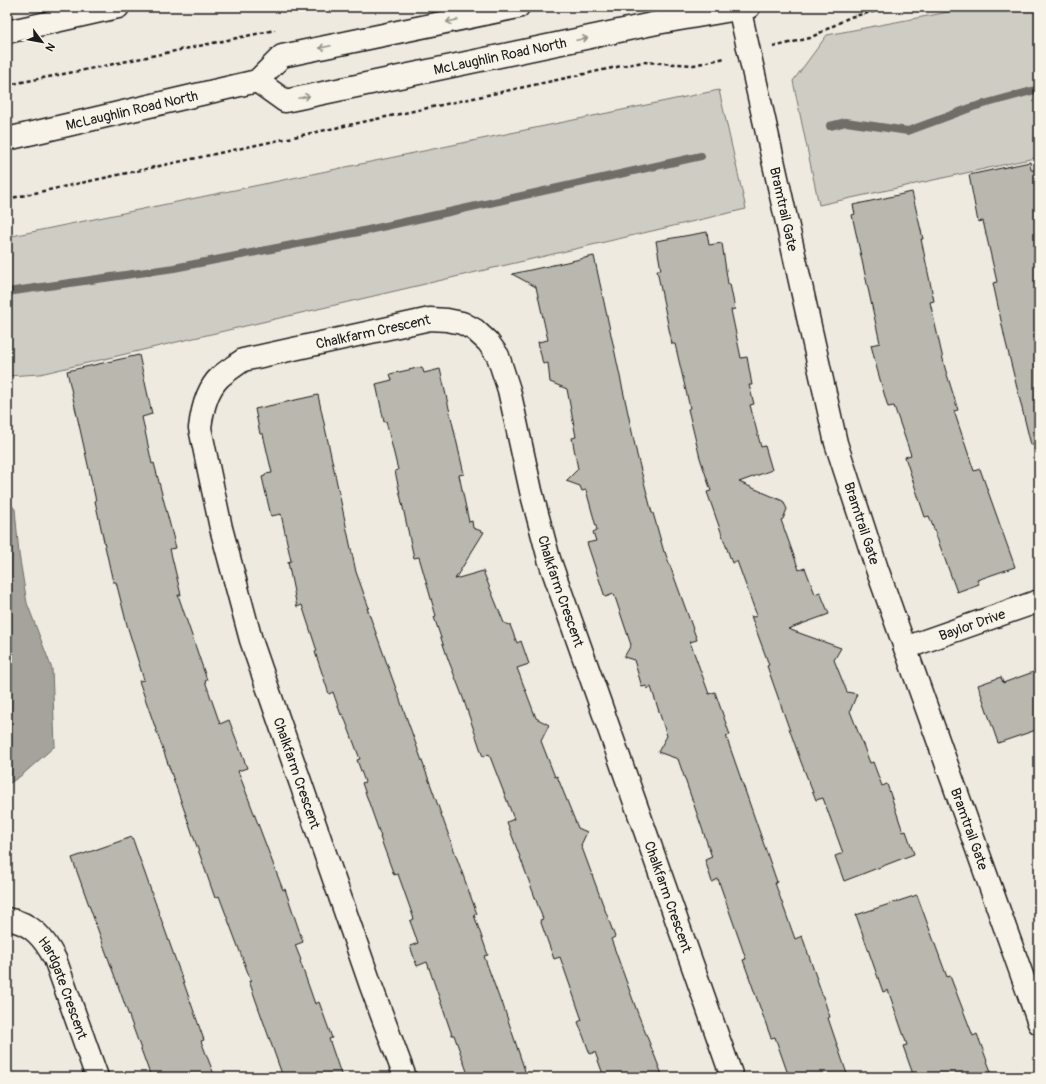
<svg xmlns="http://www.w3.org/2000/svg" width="1046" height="1084" viewBox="0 0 1046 1084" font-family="Pangolin,sans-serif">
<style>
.green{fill:#cfccc3;stroke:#767470}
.water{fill:#a6a39d;stroke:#6f6d69}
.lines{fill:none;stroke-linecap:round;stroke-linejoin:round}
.stream{stroke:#6f6d69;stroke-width:8}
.building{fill:#bab7af;stroke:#1c1c1c}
.minor-casing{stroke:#1c1c1c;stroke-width:25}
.tertiary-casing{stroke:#1c1c1c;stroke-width:25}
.secondary-casing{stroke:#1c1c1c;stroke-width:25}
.path{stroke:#1c1c1c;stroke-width:2.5;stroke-dasharray:4 3;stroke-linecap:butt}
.minor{stroke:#f7f3e8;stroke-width:22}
.tertiary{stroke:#f7f3e8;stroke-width:22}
.secondary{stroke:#f7f3e8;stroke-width:22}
.oneway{stroke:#94928c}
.labels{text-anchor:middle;stroke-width:4;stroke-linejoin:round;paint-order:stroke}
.street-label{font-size:14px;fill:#1c1c1c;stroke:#f7f3e8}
</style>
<rect width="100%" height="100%" fill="#eeeae0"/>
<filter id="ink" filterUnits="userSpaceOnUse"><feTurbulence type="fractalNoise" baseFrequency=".025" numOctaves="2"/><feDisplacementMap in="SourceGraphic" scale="8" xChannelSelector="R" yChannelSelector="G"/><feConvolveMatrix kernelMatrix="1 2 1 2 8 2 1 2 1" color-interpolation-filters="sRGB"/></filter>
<g filter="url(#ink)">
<!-- green -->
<g class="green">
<path d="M 975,7 L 1039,7 L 1039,157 L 819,205 L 793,81 L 827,35 Z"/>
<path d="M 719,90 L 746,209 L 40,374 L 7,376 L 7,237 Z"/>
</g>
<!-- water -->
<path class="water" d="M 7,500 L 15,509 L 19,554 L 27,603 L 52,669 L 55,746 L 22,775 L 7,785 Z"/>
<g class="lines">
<!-- stream -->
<g class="stream">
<path d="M 830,126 L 846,122 L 908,131 L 973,107 L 1039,89"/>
<path d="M 7,292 L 174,268 L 359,232 L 701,156"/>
</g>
</g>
<!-- building -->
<g class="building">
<path d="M 1030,162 L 1031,170 L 1035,170 L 1039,187 L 1039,444 L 1031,445 L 1005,339 L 993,283 L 997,282 L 983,221 L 978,222 L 969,175 Z"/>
<path d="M 912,192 L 923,239 L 921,239 L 934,301 L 930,302 L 945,368 L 958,410 L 954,411 L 974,471 L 980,469 L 1015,567 L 977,580 L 979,584 L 957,592 L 929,516 L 925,517 L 905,457 L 911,455 L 894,406 L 888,407 L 877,369 L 871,345 L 880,343 L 852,215 L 855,214 L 853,205 Z"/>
<path d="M 707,232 L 709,245 L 722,243 L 728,284 L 730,284 L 735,309 L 731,310 L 741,358 L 747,357 L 752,385 L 749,385 L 754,404 L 750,405 L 761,447 L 765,446 L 772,470 L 739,482 L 783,501 L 787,509 L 783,519 L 781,520 L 799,570 L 805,568 L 815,594 L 820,592 L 829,614 L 788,629 L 841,648 L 834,660 L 847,692 L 857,694 L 850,711 L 870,763 L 873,762 L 882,786 L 887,784 L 903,832 L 906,831 L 914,854 L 844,881 L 835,856 L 843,853 L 823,798 L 816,800 L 801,762 L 767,666 L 769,665 L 751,616 L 753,617 L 757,616 L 737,561 L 732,563 L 707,492 L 711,491 L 700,458 L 688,409 L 690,408 L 675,344 L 672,344 L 661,290 L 657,270 L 661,270 L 656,241 Z"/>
<path d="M 594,256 L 637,455 L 652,513 L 653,513 L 664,552 L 665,552 L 697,640 L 690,642 L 709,694 L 715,692 L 730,735 L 726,736 L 777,882 L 775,883 L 795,939 L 802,936 L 830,1017 L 828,1018 L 848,1077 L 789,1077 L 775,1037 L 771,1038 L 743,960 L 746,959 L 718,879 L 712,882 L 705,860 L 712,857 L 678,759 L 658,752 L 667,736 L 651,687 L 647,689 L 646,686 L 642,687 L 634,660 L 624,657 L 631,645 L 614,594 L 605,597 L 587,543 L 596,541 L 593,532 L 597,530 L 586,490 L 582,491 L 580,486 L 566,481 L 578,469 L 572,438 L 576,437 L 567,389 L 550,382 L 548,363 L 543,364 L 538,342 L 548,340 L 536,287 L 512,274 Z"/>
<path d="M 139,355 L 152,414 L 142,417 L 152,464 L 154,463 L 176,548 L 170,549 L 181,595 L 178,595 L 207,680 L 205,681 L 220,724 L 229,720 L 247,768 L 238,771 L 283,890 L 285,889 L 303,942 L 295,945 L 301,960 L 300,961 L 315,1004 L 319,1002 L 332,1038 L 329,1039 L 342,1077 L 283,1077 L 249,981 L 251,981 L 219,896 L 215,898 L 139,681 L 144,680 L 127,625 L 116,582 L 113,582 L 95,501 L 96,501 L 67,371 Z"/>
<path d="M 422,367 L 424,373 L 440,369 L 464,474 L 459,475 L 469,522 L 472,521 L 473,528 L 484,532 L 455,579 L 483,571 L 504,623 L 510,625 L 517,643 L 521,641 L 529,664 L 517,668 L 536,718 L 549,725 L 541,741 L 555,777 L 557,776 L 578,828 L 587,832 L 581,845 L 615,937 L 611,939 L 638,1014 L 663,1077 L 604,1077 L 595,1052 L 590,1054 L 578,1022 L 582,1020 L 560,957 L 554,959 L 540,920 L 543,919 L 507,822 L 514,819 L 489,754 L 483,757 L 462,695 L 448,659 L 434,617 L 436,616 L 419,557 L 414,558 L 395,471 L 398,470 L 386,421 L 384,422 L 376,384 L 392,380 L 390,374 Z"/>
<path d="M 318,395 L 356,572 L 369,608 L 367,608 L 477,914 L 474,915 L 488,955 L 484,956 L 501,1003 L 502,1002 L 527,1077 L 469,1077 L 454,1035 L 452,1035 L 427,962 L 417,966 L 410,946 L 418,943 L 410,921 L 414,919 L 398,874 L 394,875 L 380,837 L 381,837 L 362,783 L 365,782 L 357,760 L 360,759 L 343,714 L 341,715 L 333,692 L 329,694 L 315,652 L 317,651 L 302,605 L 297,607 L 288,562 L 291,561 L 281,514 L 271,516 L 262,477 L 265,476 L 265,474 L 272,473 L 263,434 L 260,434 L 255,409 Z"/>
<path d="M 1039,670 L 1039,729 L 998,743 L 978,685 L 1001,677 L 1003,683 Z"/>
<path d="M 132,837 L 193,1009 L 204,1040 L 201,1041 L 215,1077 L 151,1077 L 72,858 Z"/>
<path d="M 917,895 L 947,977 L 950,976 L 973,1036 L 977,1034 L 993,1077 L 914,1077 L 903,1046 L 907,1045 L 888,990 L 883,992 L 856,915 Z"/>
</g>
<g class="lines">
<defs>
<g id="minor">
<path d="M 7,32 L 118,7"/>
<path id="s1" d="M 905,648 L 1039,601"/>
<path id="s2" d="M 7,919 C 32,923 44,938 55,959 L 97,1077"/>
<path id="s3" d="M 405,1077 L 371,986 L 251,640 L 221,528 L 200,428 C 202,411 207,389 220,377 C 227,371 235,366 243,360 L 430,319 L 447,320 L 462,323 L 475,330 L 488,342 L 498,356 L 509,390 L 531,491 L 549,559 L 732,1077"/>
</g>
<g id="tertiary">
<path id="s4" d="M 739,7 L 836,443 L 877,569 L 1039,1023"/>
</g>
<g id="secondary">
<path id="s5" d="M 257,81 L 285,101 L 657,23 L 749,7"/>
<path id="s6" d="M 7,139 L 257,81 L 282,56 L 518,7"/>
</g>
</defs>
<!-- minor casing -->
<use href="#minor" class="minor-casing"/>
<!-- tertiary casing -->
<use href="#tertiary" class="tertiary-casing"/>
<!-- secondary casing -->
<use href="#secondary" class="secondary-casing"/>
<!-- path -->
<g class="path">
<path d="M 374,9 L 381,7"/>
<path d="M 773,47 L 810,38 L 850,17 L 894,7"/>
<path d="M 7,85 L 99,67 L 275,30"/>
<path d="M 7,199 L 626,65 L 644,62 L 694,65 L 725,58"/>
</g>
<!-- minor -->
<use href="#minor" class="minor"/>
<!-- tertiary -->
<use href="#tertiary" class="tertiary"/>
<!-- secondary -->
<use href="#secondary" class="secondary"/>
</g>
<!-- one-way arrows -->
<defs><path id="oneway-shaft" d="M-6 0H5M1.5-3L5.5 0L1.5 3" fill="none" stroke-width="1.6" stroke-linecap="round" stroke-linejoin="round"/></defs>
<g class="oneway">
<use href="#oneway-shaft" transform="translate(452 21) rotate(168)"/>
<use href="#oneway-shaft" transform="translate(582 39) rotate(-12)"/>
<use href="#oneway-shaft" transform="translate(325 47) rotate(168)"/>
<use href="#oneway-shaft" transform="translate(304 97) rotate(-12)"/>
</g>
</g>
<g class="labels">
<!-- street labels -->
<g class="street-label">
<text dy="5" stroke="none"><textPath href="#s5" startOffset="254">McLaughlin Road North</textPath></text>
<text dy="5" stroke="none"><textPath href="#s6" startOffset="128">McLaughlin Road North</textPath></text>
<text dy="5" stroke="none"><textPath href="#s4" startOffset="207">Bramtrail Gate</textPath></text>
<text dy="5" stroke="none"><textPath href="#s3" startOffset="899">Chalkfarm Crescent</textPath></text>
<text dy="5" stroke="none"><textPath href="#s4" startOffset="531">Bramtrail Gate</textPath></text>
<text dy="5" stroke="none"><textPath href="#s3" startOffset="1283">Chalkfarm Crescent</textPath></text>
<text dy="5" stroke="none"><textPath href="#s1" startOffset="71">Baylor Drive</textPath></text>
<text transform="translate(297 773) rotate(71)" y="5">Chalkfarm Crescent</text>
<text dy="5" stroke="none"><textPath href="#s4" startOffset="855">Bramtrail Gate</textPath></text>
<text dy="5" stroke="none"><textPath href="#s3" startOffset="1607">Chalkfarm Crescent</textPath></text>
<text dy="5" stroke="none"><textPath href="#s2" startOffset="95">Hardgate Crescent</textPath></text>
</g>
</g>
<!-- margin -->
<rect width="1046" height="1084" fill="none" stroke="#f7f3e8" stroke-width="24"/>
<rect x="12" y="12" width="1022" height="1060" fill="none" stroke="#1c1c1c" stroke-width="1.5" filter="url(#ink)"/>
<!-- north arrow -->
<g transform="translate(42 42) rotate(122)" stroke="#f7f3e8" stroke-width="3" paint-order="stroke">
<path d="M0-3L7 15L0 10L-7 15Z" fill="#1c1c1c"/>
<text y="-6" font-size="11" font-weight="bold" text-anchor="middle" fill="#1c1c1c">N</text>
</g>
</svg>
